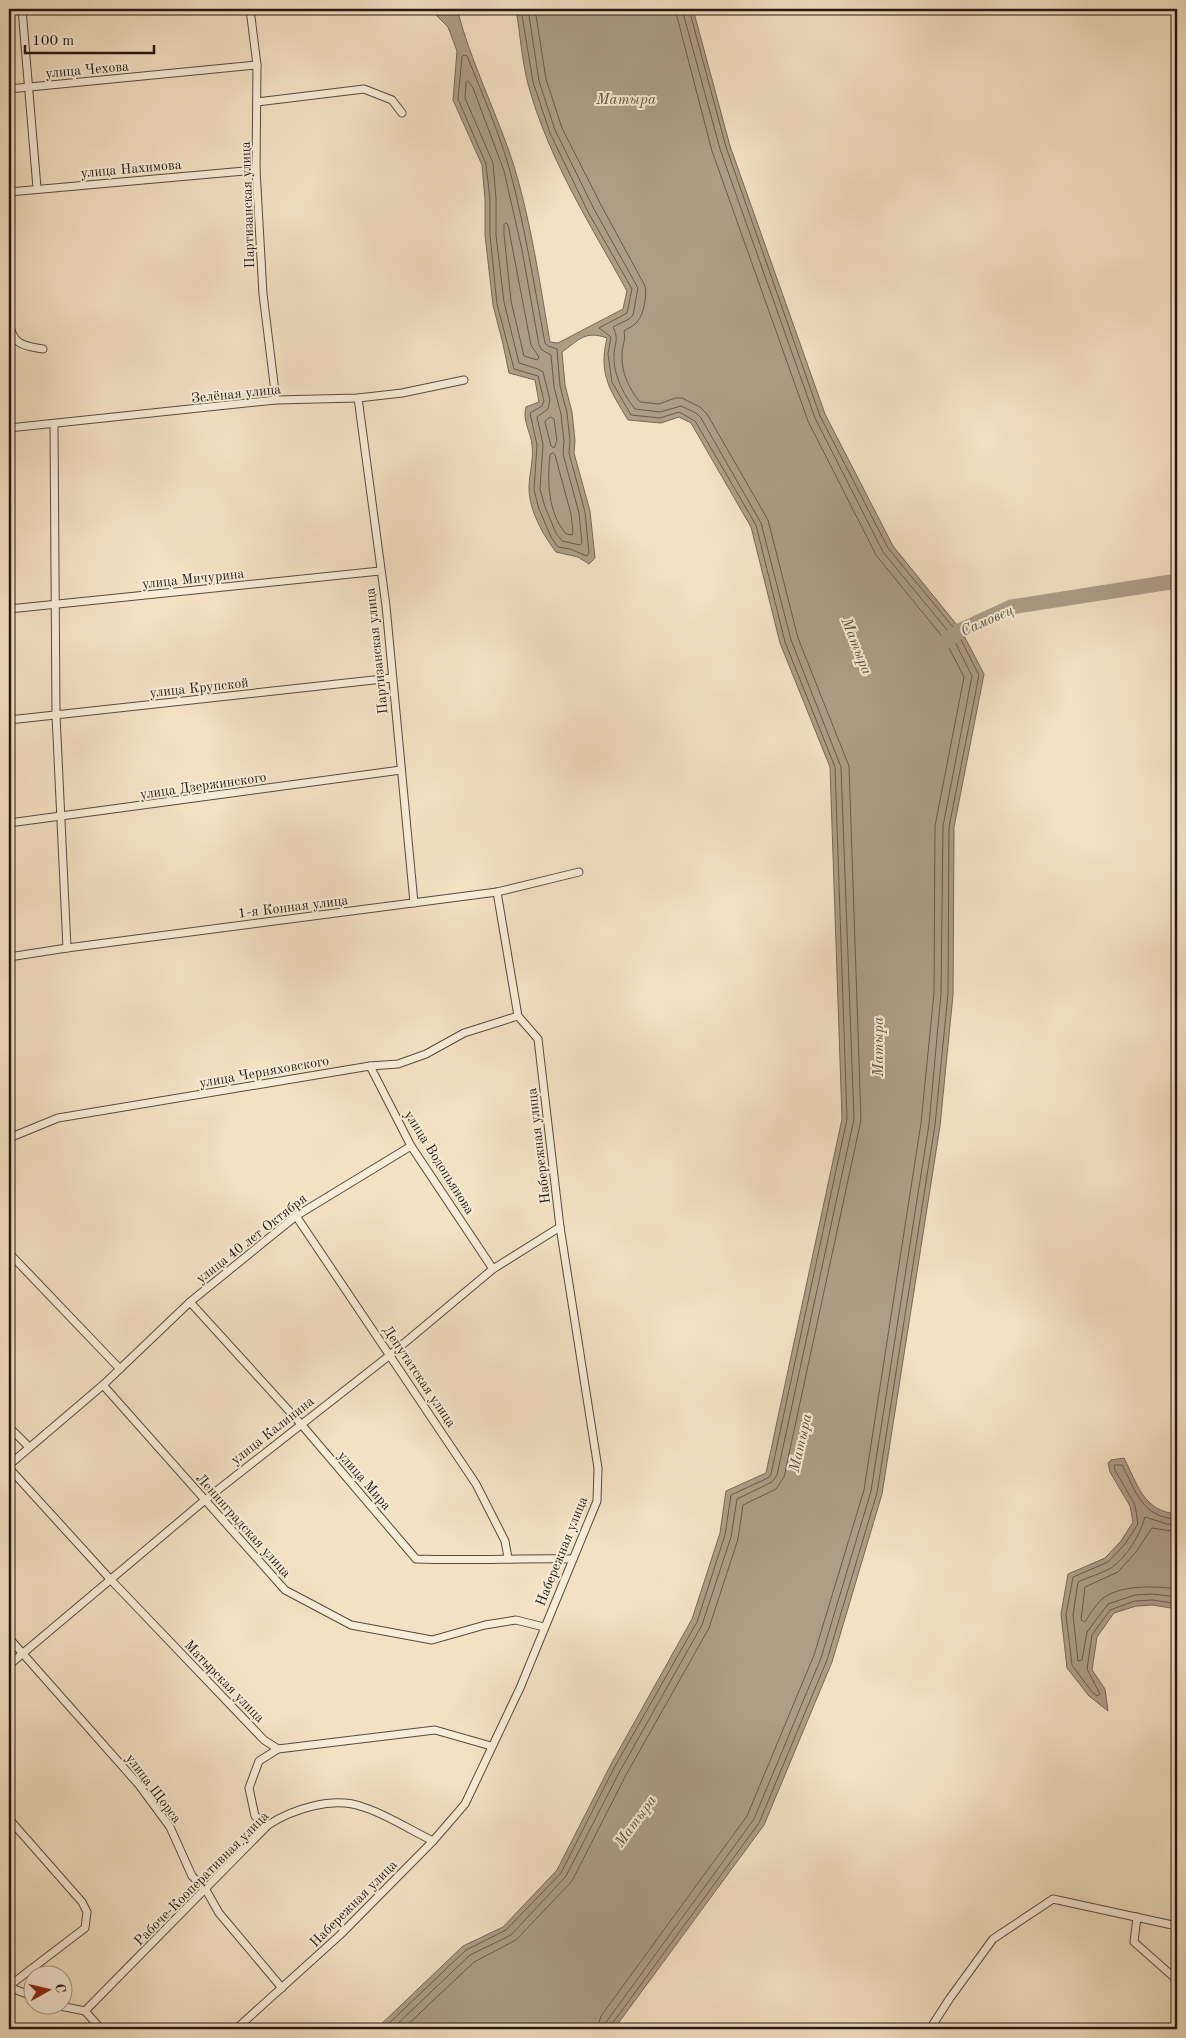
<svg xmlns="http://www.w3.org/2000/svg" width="1186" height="2038" viewBox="0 0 1186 2038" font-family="'Old Standard TT',serif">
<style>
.water{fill:#ac9d87;stroke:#756858}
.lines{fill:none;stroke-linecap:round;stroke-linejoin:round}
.shore{stroke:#685b4c;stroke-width:1}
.river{stroke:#ac9d87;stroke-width:15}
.minor-casing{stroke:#574b3e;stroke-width:9}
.minor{stroke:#f7ecd8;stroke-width:7}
.labels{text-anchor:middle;stroke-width:4;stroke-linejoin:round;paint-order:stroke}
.street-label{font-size:14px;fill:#231912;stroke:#f7ecd8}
.water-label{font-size:15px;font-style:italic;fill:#5a4e41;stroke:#f7ecd8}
</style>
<rect width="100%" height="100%" fill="#f3e1c3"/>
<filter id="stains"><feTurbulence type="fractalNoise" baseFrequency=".004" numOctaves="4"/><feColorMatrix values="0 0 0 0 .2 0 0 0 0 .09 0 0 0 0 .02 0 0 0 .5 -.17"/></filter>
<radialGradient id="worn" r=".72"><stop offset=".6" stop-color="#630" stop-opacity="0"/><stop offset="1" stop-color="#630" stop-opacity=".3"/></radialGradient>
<!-- water -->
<g class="water">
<path d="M 430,9 L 457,9 C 471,63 497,113 514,166 C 531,222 540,284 550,342 L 558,343 L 623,309 L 627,291 C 590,224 548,158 528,84 C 522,60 520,34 516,9 L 693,9 L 730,146 L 825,414 L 893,546 L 961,630 L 984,674 L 954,827 L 953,995 L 940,1126 L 882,1494 L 832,1662 L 764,1825 L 614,2029 L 376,2029 L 463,1946 L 503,1927 L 557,1870 L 610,1766 L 692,1619 L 720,1533 L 726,1491 L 766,1473 L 842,1119 L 830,767 L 780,643 L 751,527 L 691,423 L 679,417 L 661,423 L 628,420 C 610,390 598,374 607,338 C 585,330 579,340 562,352 L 565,385 L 572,412 L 575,441 L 574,453 L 590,511 L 595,558 L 589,564 L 578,557 L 556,552 C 543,535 529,510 529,488 C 529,474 534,459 532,445 C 531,433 522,420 526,407 L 539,402 L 535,380 L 509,373 L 503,344 L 493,305 L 485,235 L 485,199 L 482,165 L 453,100 L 457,51 L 448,27 Z"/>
<path d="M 1124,1458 C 1138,1485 1143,1511 1177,1514 L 1177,1609 L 1153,1605 L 1136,1606 L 1114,1613 L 1097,1637 L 1092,1670 L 1105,1689 L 1108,1711 L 1089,1696 L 1067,1668 L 1061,1614 L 1068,1574 L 1105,1558 L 1121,1541 L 1133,1522 L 1130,1506 L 1110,1472 L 1108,1463 L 1111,1460 Z"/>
</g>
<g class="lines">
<!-- shore -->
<g class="shore">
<path d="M 464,55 L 467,56 C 482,93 499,132 510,171 C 525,227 534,285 545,343 L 548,346 L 557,349 L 560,386 L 567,413 L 570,441 L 569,453 L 585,512 L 589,553 L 587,556 L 570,549 L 558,547 L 551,537 L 539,509 L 534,490 L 537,445 L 530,413 L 542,406 L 544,401 L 538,376 L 514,369 L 497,304 L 490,235 L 490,199 L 486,164 L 458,99 L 462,57 Z"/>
<path d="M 468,81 L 473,88 L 504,171 L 522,250 L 539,345 L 542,350 L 551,355 L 554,387 L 561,414 L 564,441 L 563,454 L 579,513 L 582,543 L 580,545 L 562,541 L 556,533 L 545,507 L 540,489 L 543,444 L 537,417 L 548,409 L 550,400 L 543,372 L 538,369 L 519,363 L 504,302 L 496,235 L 496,199 L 493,163 L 465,98 L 466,83 Z"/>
<path d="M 506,223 L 508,225 L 531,345 L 539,357 L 537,360 L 524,356 L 511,301 L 504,234 L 504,225 Z"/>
<path d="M 551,417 L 554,419 L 557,441 L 554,448 L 551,446 L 545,422 Z"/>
<path d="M 553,453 L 555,455 L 571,514 L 573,532 L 572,535 L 566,534 C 548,512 547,482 550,455 Z"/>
<path d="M 1177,1519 C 1142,1518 1136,1491 1122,1465 L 1114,1465 L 1115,1470 L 1135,1505 L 1138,1524 L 1125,1544 L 1108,1562 L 1073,1577 L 1066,1615 L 1072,1665 L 1092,1692 L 1097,1696 L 1100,1694 L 1087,1669 L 1092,1635 L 1110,1610 L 1135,1601 L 1153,1600 L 1177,1604"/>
<path d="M 1177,1525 L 1167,1524 L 1145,1517 C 1140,1535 1127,1557 1111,1568 C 1101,1574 1088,1577 1078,1582 L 1073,1615 L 1078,1661 L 1082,1660 L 1087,1632 L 1108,1604 L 1135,1595 L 1153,1594 L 1177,1597"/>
<path d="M 1177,1532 L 1152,1528 L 1136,1552 L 1118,1572 L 1085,1587 L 1081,1620 L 1085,1622 C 1090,1614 1095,1606 1101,1600 C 1118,1584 1157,1586 1177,1589"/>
<path d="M 383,2029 L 466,1950 L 506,1930 L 561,1873 L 614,1768 L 697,1622 L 725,1535 L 731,1495 L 768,1478 L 771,1474 L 847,1119 L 835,767 L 785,642 L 756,525 L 695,421 L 679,412 L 660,418 L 631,415 L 612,382 L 608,354 L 611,337 L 599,328 L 627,313 L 632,289 L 588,212 L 550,133 L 533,82 L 521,9"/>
<path d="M 392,2029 L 470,1955 L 511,1935 L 566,1876 L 620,1771 L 702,1625 L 731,1537 L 737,1499 L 772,1482 L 777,1475 L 854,1119 L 841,767 L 791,640 L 761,523 L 701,418 L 696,413 L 681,406 L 660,412 L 635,409 C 623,394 613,374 614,354 C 615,341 619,340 613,327 L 629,319 L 633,315 L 638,288 L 594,209 L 555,130 L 539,81 L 528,9"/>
<path d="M 403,2029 L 474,1962 L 516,1940 L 572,1881 L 626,1775 L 709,1628 L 738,1539 L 743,1505 L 776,1489 L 784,1477 L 861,1120 L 849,766 L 798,638 L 768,520 L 707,414 L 700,407 L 682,398 L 675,398 L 659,404 L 640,402 C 629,389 621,372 622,354 C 622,346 626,340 624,331 C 628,328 634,326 637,322 C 644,314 647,296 645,286 L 601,205 L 562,128 L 546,79 L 535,9"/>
<path d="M 597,2029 L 601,2016 L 747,1816 L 814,1655 L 864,1490 L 921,1123 L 934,993 L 935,826 L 964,677 L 945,640 L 876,555 L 808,421 L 712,151 L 675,9"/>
<path d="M 604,2029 L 607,2021 L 754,1819 L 821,1658 L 871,1491 L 929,1124 L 941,994 L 943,826 L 972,676 L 952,636 L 883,552 L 815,418 L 720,149 L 682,9"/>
<path d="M 611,2029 L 612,2024 L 759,1823 L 827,1660 L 877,1493 L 935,1125 L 948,994 L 949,827 L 979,675 L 957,632 L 888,548 L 820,416 L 726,147 L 689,9"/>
</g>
<!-- river -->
<path class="river" d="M 945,642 L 961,630 L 1011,607 L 1177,581"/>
<defs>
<g id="minor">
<path d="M 22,9 L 37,188"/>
<path d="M 250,9 L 257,65 L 256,170 L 263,294 L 276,400"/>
<path d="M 9,89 L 257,65"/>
<path d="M 257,102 L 364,89 L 392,100 L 402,113"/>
<path d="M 9,192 L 256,170"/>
<path d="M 9,321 C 12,344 22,346 43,349"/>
<path d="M 358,398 L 386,606 L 414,903"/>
<path d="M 54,424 L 56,715 L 67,948"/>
<path d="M 9,428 L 276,400 L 358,398 L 402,393 L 464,380"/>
<path d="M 9,609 L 380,571"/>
<path d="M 9,720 L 392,678"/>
<path d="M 9,823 L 401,770"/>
<path d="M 9,957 L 67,948 L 497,892 L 579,872"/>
<path d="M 370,1066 L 411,1146 L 493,1269"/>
<path d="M 9,1138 L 58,1118 L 370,1066 L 398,1064 L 426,1054 L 464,1033 L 518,1016"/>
<path d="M 296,1216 L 476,1484 L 505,1541 L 508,1558"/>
<path d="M 9,1253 L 120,1369"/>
<path d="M 190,1302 L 301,1424 L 416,1559 C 468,1561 520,1558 573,1559"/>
<path d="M 103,1385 L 285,1590 L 351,1625 L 432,1640 L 485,1625 L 516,1620 L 544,1627"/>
<path d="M 9,1427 L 29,1447"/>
<path d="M 9,1465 L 103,1385 L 190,1302 L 296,1216 L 411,1146"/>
<path d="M 9,1468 L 111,1580 L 264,1740 L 278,1749 L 435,1730 L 491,1746"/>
<path d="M 9,1638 L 139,1785 L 170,1827 L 192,1876 L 206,1890 L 219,1913 L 282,1988"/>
<path d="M 9,1665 L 205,1500 L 390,1355 L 493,1269 L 560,1227"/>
<path d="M 9,1819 L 82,1902 L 87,1912 L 85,1928 L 9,1986"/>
<path d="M 268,1825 L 255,1816 L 249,1788 L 259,1761 L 278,1749"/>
<path d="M 1137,1917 L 1134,1942 L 1177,1980"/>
<path d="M 9,1987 L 32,1996"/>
<path d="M 60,2006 L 85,2011 L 268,1825 C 293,1809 333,1796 363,1807 C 384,1813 412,1831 433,1841"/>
<path d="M 85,2011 L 101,2029"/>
<path d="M 236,2029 L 340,1935 L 433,1841 L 465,1804 L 520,1688 L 597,1501 L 598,1468 L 560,1227 L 538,1039 L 518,1016 L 497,892"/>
<path d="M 930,2029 L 950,1998 L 993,1939 L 1053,1899 L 1177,1926"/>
</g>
</defs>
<!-- minor casing -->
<use href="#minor" class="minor-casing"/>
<!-- minor -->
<use href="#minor" class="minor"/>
</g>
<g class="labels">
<!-- street labels -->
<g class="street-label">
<text transform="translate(87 69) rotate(-5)" y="5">улица Чехова</text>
<text transform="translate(131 168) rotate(-5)" y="5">улица Нахимова</text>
<text transform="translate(247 205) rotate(-92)" y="5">Партизанская улица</text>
<text transform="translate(236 393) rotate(-6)" y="5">Зелёная улица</text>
<text transform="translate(193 578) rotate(-6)" y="5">улица Мичурина</text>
<text transform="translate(376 651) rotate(-96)" y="5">Партизанская улица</text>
<text transform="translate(199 687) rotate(-6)" y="5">улица Крупской</text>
<text transform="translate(203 785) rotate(-8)" y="5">улица Дзержинского</text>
<text transform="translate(293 906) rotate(-7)" y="5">1-я Конная улица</text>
<text transform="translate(264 1071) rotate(-10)" y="5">улица Черняховского</text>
<text transform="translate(538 1146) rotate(-97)" y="5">Набережная улица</text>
<text transform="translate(440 1162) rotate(58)" y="5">улица Водопьянова</text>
<text transform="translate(251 1238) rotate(-38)" y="5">улица 40 лет Октября</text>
<text transform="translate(420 1376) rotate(56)" y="5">Депутатская улица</text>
<text transform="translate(272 1430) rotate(-38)" y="5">улица Калинина</text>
<text transform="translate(365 1480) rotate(49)" y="5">улица Мира</text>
<text transform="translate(244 1525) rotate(48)" y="5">Ленинградская улица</text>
<text transform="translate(561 1551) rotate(-68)" y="5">Набережная улица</text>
<text transform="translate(225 1681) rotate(46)" y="5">Матырская улица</text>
<text transform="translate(154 1788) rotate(53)" y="5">улица Щорса</text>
<text transform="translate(201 1878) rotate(-45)" y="5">Рабоче-Кооперативная улица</text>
<text transform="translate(353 1903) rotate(-45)" y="5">Набережная улица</text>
</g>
<!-- water labels -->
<g class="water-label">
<text x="626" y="104">Матыра</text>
<text transform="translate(987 620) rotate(-24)" y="5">Самовец</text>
<text transform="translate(857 646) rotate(68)" y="5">Матыра</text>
<text transform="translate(878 1047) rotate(-90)" y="5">Матыра</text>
<text transform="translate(800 1443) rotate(-77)" y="5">Матыра</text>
<text transform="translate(635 1821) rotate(-54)" y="5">Матыра</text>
</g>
</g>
<!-- margin -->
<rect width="1186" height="2038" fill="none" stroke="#f3e1c3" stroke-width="30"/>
<rect x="10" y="10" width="1166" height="2018" fill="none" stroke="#231912" stroke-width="2.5"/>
<rect x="15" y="15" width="1156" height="2008" fill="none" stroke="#231912"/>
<!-- north arrow -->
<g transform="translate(48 1990) rotate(82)"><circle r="24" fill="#f7ecd8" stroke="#a29889"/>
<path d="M0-4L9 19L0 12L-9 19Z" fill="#8f2418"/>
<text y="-8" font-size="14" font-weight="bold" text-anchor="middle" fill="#231912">С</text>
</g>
<!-- scale -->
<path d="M25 45v8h129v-8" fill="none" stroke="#231912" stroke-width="2.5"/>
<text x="32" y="45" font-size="15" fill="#231912" stroke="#f7ecd8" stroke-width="4" paint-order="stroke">100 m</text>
<rect width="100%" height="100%" filter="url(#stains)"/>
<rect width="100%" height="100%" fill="url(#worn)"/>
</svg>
